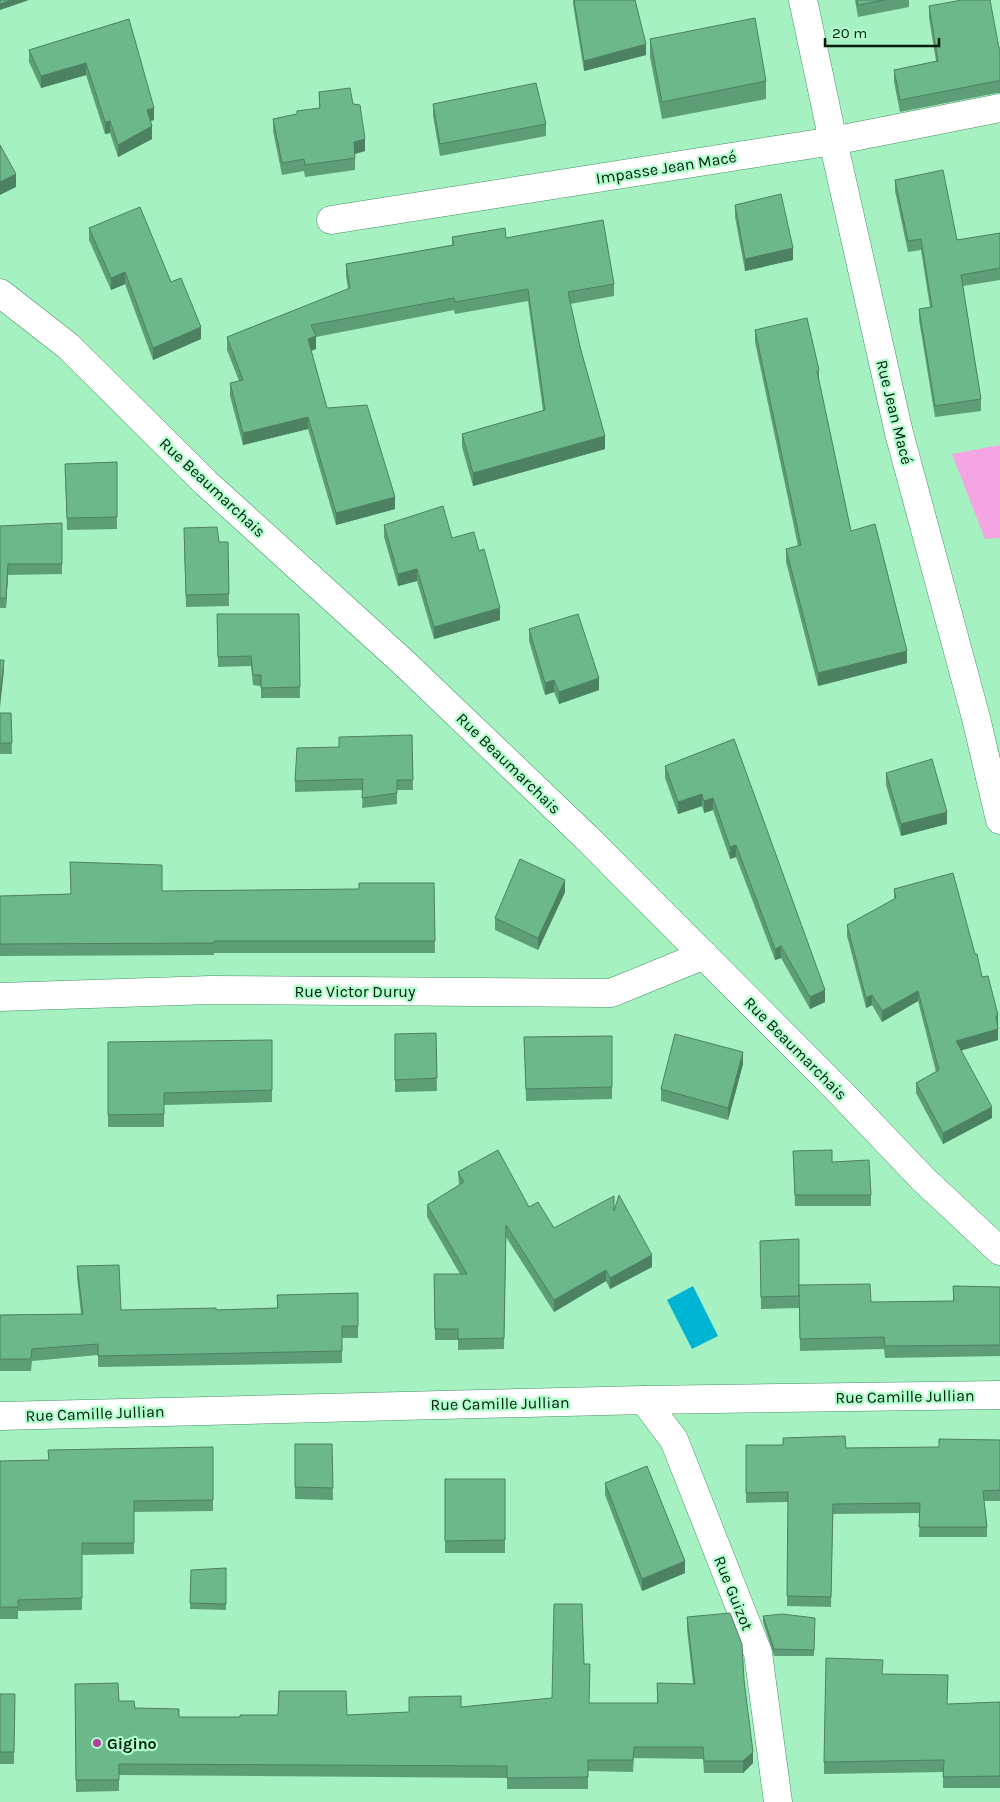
<svg xmlns="http://www.w3.org/2000/svg" width="1000" height="1802" viewBox="0 0 1000 1802" font-family="Karla,sans-serif">
<style>
.green{fill:#f5a6e2}
.water{fill:#00b5d4}
.lines{fill:none;stroke-linecap:round;stroke-linejoin:round}
.street-casing{stroke:#479165;stroke-width:29}
.street{stroke:#fff;stroke-width:28}
.wall{fill:#5e9e77}
.shaded-wall{fill:#4c8161}
.building{fill:#6db88a;stroke:#4c8161}
.poi-dot{fill:#b1409c;stroke:#b2fecd;stroke-width:2}
.labels{text-anchor:middle;stroke-width:4.5;stroke-linejoin:round;paint-order:stroke}
.street-label{font-size:16px;fill:#011f0e;stroke:#b2fecd}
.poi-label{font-size:16px;font-weight:bold;fill:#011f0e;stroke:#b2fecd;text-anchor:start}
</style>
<rect width="100%" height="100%" fill="#a5f1c1"/>
<!-- green -->
<path class="green" d="M 1000,445 L 1000,538 L 985,539 L 952,454 Z"/>
<!-- water -->
<path class="water" d="M 693,1286 L 718,1336 L 692,1349 L 667,1300 Z"/>
<g class="lines">
<defs>
<g id="street">
<path d="M 803,0 L 833,141 L 899,433 L 976,718 L 1000,820"/>
<path d="M 331,220 L 833,141 L 1000,108"/>
<path d="M 0,293 L 68,346 L 206,483 L 403,662 L 586,837 L 842,1094 L 923,1179 L 1000,1251"/>
<path d="M 0,997 L 211,990 L 611,993 L 704,955"/>
<path d="M 644,1400 L 674,1440 L 758,1653 L 778,1802"/>
<path d="M 0,1416 L 644,1400 L 1000,1395"/>
</g>
</defs>
<!-- street casing -->
<use href="#street" class="street-casing"/>
<!-- street -->
<use href="#street" class="street"/>
</g>
<!-- wall -->
<g class="wall">
<path d="M 573,0 L 635,0 L 646,55 L 584,71 L 573,4 Z"/>
<path d="M 855,0 L 909,0 L 909,7 L 858,17 Z"/>
<path d="M 929,6 L 999,48 L 1000,48 L 1000,93 L 997,93 L 900,112 L 894,82 L 894,70 L 936,61 L 929,18 Z"/>
<path d="M 129,19 L 154,120 L 151,121 L 152,139 L 118,157 L 110,133 L 105,134 L 86,75 L 41,88 L 29,62 L 29,50 Z"/>
<path d="M 650,39 L 766,81 L 766,99 L 662,119 L 650,57 Z"/>
<path d="M 319,92 L 353,104 L 365,151 L 355,154 L 355,170 L 305,177 L 304,171 L 282,175 L 273,131 L 273,119 L 297,114 L 297,111 L 319,108 Z"/>
<path d="M 433,104 L 546,124 L 546,136 L 440,156 L 433,116 Z"/>
<path d="M 895,180 L 957,240 L 1000,233 L 1000,280 L 963,286 L 981,399 L 981,411 L 935,417 L 919,320 L 919,309 L 930,307 L 921,250 L 908,252 L 895,191 Z"/>
<path d="M 735,205 L 793,260 L 745,271 L 735,217 Z"/>
<path d="M 89,228 L 171,282 L 201,339 L 153,360 L 125,284 L 111,290 L 89,240 Z"/>
<path d="M 452,237 L 506,238 L 614,284 L 614,296 L 570,304 L 605,449 L 473,486 L 462,447 L 462,434 L 543,411 L 528,301 L 455,314 L 454,310 L 316,337 L 316,349 L 311,351 L 327,408 L 395,509 L 336,525 L 308,429 L 243,445 L 230,396 L 230,383 L 239,381 L 227,350 L 227,337 L 348,289 L 346,276 L 346,264 L 452,245 Z"/>
<path d="M 755,330 L 819,370 L 819,382 L 851,531 L 907,663 L 818,686 L 786,562 L 786,549 L 798,546 L 755,342 Z"/>
<path d="M 117,462 L 117,529 L 67,530 L 65,464 Z"/>
<path d="M 62,523 L 62,574 L 8,575 L 6,608 L 0,608 L 0,526 Z"/>
<path d="M 384,525 L 452,538 L 500,620 L 434,639 L 417,581 L 398,586 L 384,537 Z"/>
<path d="M 184,540 L 219,542 L 228,542 L 229,606 L 186,607 Z"/>
<path d="M 217,614 L 299,614 L 300,698 L 261,698 L 261,686 L 253,685 L 251,666 L 218,667 Z"/>
<path d="M 529,629 L 599,690 L 559,704 L 554,692 L 545,695 L 529,641 Z"/>
<path d="M 0,713 L 11,713 L 12,754 L 0,754 Z"/>
<path d="M 412,735 L 413,790 L 397,790 L 397,804 L 362,808 L 363,790 L 295,792 L 295,781 L 339,747 Z"/>
<path d="M 734,739 L 825,1002 L 810,1009 L 781,958 L 775,960 L 736,857 L 730,859 L 713,810 L 704,813 L 702,806 L 678,814 L 665,778 L 665,766 Z"/>
<path d="M 886,773 L 947,824 L 901,836 L 886,785 Z"/>
<path d="M 434,883 L 435,953 L 214,953 L 214,955 L 0,956 L 0,896 L 162,891 L 359,889 Z"/>
<path d="M 894,889 L 975,954 L 998,1025 L 998,1040 L 961,1050 L 992,1118 L 943,1144 L 916,1093 L 916,1083 L 936,1072 L 918,1001 L 882,1022 L 872,1005 L 866,1008 L 847,936 L 847,925 L 894,899 Z"/>
<path d="M 565,892 L 538,950 L 495,930 L 495,918 Z"/>
<path d="M 436,1033 L 437,1091 L 395,1092 L 395,1034 Z"/>
<path d="M 612,1036 L 612,1099 L 526,1101 L 524,1037 Z"/>
<path d="M 272,1040 L 272,1102 L 164,1105 L 164,1127 L 108,1127 L 108,1042 Z"/>
<path d="M 743,1064 L 728,1120 L 661,1101 L 661,1089 Z"/>
<path d="M 793,1151 L 832,1162 L 871,1195 L 871,1206 L 795,1206 Z"/>
<path d="M 458,1172 L 529,1207 L 554,1228 L 614,1211 L 652,1267 L 610,1289 L 606,1281 L 554,1312 L 506,1237 L 504,1349 L 458,1350 L 458,1340 L 435,1340 L 434,1274 L 460,1274 L 427,1217 L 427,1205 L 459,1185 Z"/>
<path d="M 799,1239 L 799,1308 L 761,1309 L 760,1241 Z"/>
<path d="M 77,1266 L 121,1310 L 216,1310 L 277,1308 L 277,1295 L 358,1293 L 358,1338 L 342,1338 L 342,1363 L 98,1367 L 98,1355 L 32,1361 L 31,1371 L 0,1371 L 0,1315 L 81,1314 L 77,1277 Z"/>
<path d="M 799,1285 L 871,1302 L 953,1301 L 953,1286 L 1000,1287 L 1000,1356 L 885,1358 L 884,1349 L 800,1351 Z"/>
<path d="M 1000,1440 L 1000,1501 L 984,1501 L 987,1527 L 987,1537 L 919,1537 L 920,1513 L 833,1514 L 831,1607 L 787,1606 L 788,1502 L 746,1503 L 746,1445 L 846,1448 L 939,1447 Z"/>
<path d="M 295,1444 L 332,1444 L 333,1500 L 295,1499 Z"/>
<path d="M 213,1447 L 213,1511 L 134,1512 L 134,1554 L 82,1555 L 82,1610 L 18,1611 L 18,1619 L 0,1619 L 0,1461 L 48,1460 Z"/>
<rect x="445" y="1479" width="60" height="74"/>
<path d="M 605,1483 L 685,1573 L 642,1591 L 605,1495 Z"/>
<path d="M 226,1568 L 226,1610 L 190,1609 L 191,1570 Z"/>
<path d="M 763,1616 L 815,1618 L 814,1656 L 774,1656 L 763,1622 Z"/>
<path d="M 687,1617 L 744,1680 L 753,1763 L 743,1773 L 704,1773 L 703,1759 L 634,1758 L 633,1772 L 588,1771 L 588,1789 L 507,1789 L 507,1778 L 119,1775 L 119,1791 L 76,1792 L 75,1684 L 119,1701 L 135,1708 L 179,1717 L 240,1717 L 347,1715 L 409,1712 L 552,1698 L 584,1664 L 589,1703 L 657,1703 L 657,1683 L 693,1684 L 687,1629 Z"/>
<path d="M 883,1674 L 948,1704 L 1000,1702 L 1000,1788 L 943,1788 L 943,1772 L 824,1774 L 824,1762 Z"/>
<path d="M 0,1694 L 15,1694 L 14,1764 L 0,1764 Z"/>
</g>
<!-- shaded-wall -->
<g class="shaded-wall">
<path d="M 11,0 L 29,0 L 0,10 L 0,4 Z"/>
<path d="M 646,44 L 646,55 L 584,71 L 584,61 Z"/>
<path d="M 86,63 L 86,75 L 41,88 L 41,76 Z"/>
<path d="M 154,108 L 154,120 L 147,122 L 147,110 Z"/>
<path d="M 110,121 L 110,133 L 105,134 L 105,122 Z"/>
<path d="M 152,126 L 152,139 L 118,157 L 118,145 Z"/>
<path d="M 365,139 L 365,151 L 354,154 L 354,142 Z"/>
<path d="M 16,174 L 16,187 L 0,195 L 0,182 Z"/>
<path d="M 793,248 L 793,260 L 745,271 L 745,259 Z"/>
<path d="M 125,272 L 125,284 L 111,290 L 111,278 Z"/>
<path d="M 201,327 L 201,339 L 153,360 L 153,348 Z"/>
<path d="M 316,336 L 316,349 L 308,352 L 308,339 Z"/>
<path d="M 308,417 L 308,429 L 243,445 L 243,433 Z"/>
<path d="M 605,436 L 605,449 L 473,486 L 473,473 Z"/>
<path d="M 395,497 L 395,509 L 336,525 L 336,513 Z"/>
<path d="M 8,564 L 8,575 L 6,608 L 6,598 Z"/>
<path d="M 417,569 L 417,581 L 398,586 L 398,574 Z"/>
<path d="M 500,608 L 500,620 L 434,639 L 434,627 Z"/>
<path d="M 907,651 L 907,663 L 818,686 L 818,673 Z"/>
<path d="M 4,660 L 4,670 L 0,707 L 0,696 Z"/>
<path d="M 599,678 L 599,690 L 559,704 L 559,692 Z"/>
<path d="M 554,680 L 554,692 L 545,695 L 545,683 Z"/>
<path d="M 702,794 L 702,806 L 678,814 L 678,802 Z"/>
<path d="M 713,798 L 713,810 L 704,813 L 704,801 Z"/>
<path d="M 947,812 L 947,824 L 901,836 L 901,824 Z"/>
<path d="M 736,845 L 736,857 L 730,859 L 730,847 Z"/>
<path d="M 565,880 L 565,892 L 538,950 L 538,938 Z"/>
<path d="M 781,946 L 781,958 L 775,960 L 775,949 Z"/>
<path d="M 825,990 L 825,1002 L 810,1009 L 810,997 Z"/>
<path d="M 918,991 L 918,1001 L 882,1022 L 882,1011 Z"/>
<path d="M 872,995 L 872,1005 L 866,1008 L 866,998 Z"/>
<path d="M 998,1015 L 998,1025 L 996,1026 L 996,1016 Z"/>
<path d="M 998,1029 L 998,1040 L 956,1052 L 956,1041 Z"/>
<path d="M 743,1052 L 743,1064 L 728,1120 L 728,1108 Z"/>
<path d="M 992,1107 L 992,1118 L 943,1144 L 943,1133 Z"/>
<path d="M 652,1255 L 652,1267 L 610,1289 L 610,1278 Z"/>
<path d="M 606,1270 L 606,1281 L 554,1312 L 554,1300 Z"/>
<path d="M 685,1561 L 685,1573 L 642,1591 L 642,1579 Z"/>
<path d="M 753,1752 L 753,1763 L 743,1773 L 743,1761 Z"/>
</g>
<!-- building -->
<g class="building">
<path d="M 0,0 L 11,0 L 0,4 Z"/>
<path d="M 574,0 L 635,0 L 646,44 L 584,61 Z"/>
<path d="M 857,0 L 885,0 L 858,5 Z"/>
<path d="M 962,0 L 990,0 L 999,48 L 1000,48 L 1000,81 L 997,81 L 900,100 L 894,70 L 938,61 L 929,6 Z"/>
<path d="M 755,18 L 766,81 L 662,102 L 650,39 Z"/>
<path d="M 129,19 L 154,108 L 147,110 L 152,126 L 118,145 L 110,121 L 105,122 L 86,63 L 41,76 L 29,50 Z"/>
<path d="M 536,83 L 546,124 L 440,144 L 433,104 Z"/>
<path d="M 350,88 L 353,104 L 360,105 L 365,139 L 354,142 L 355,158 L 305,165 L 304,159 L 282,163 L 273,119 L 297,114 L 297,111 L 320,108 L 319,92 Z"/>
<path d="M 0,145 L 16,174 L 0,182 Z"/>
<path d="M 943,170 L 957,240 L 1000,233 L 1000,268 L 961,275 L 981,399 L 935,406 L 919,309 L 932,307 L 921,239 L 908,241 L 895,180 Z"/>
<path d="M 781,194 L 793,248 L 745,259 L 735,205 Z"/>
<path d="M 140,207 L 171,282 L 181,278 L 201,327 L 153,348 L 125,272 L 111,278 L 89,228 Z"/>
<path d="M 603,220 L 614,284 L 568,292 L 580,347 L 605,436 L 473,473 L 462,434 L 545,410 L 528,289 L 455,302 L 454,298 L 311,325 L 316,336 L 308,339 L 327,408 L 367,405 L 395,497 L 336,513 L 308,417 L 243,433 L 230,383 L 243,380 L 227,337 L 350,288 L 346,264 L 454,245 L 452,237 L 505,228 L 506,238 Z"/>
<path d="M 807,318 L 819,370 L 817,371 L 851,531 L 875,524 L 907,651 L 818,673 L 786,549 L 801,545 L 755,330 Z"/>
<path d="M 117,462 L 117,517 L 67,518 L 65,464 Z"/>
<path d="M 443,506 L 452,538 L 474,532 L 479,551 L 484,549 L 500,608 L 434,627 L 417,569 L 398,574 L 384,525 Z"/>
<path d="M 62,523 L 62,564 L 8,564 L 6,598 L 0,598 L 0,526 Z"/>
<path d="M 217,527 L 219,542 L 228,542 L 229,594 L 186,595 L 184,528 Z"/>
<path d="M 217,614 L 299,614 L 300,687 L 261,688 L 261,675 L 253,675 L 251,656 L 218,657 Z"/>
<path d="M 578,614 L 599,678 L 559,692 L 554,680 L 545,683 L 529,629 Z"/>
<path d="M 0,660 L 4,660 L 0,696 Z"/>
<path d="M 0,713 L 11,713 L 12,743 L 0,743 Z"/>
<path d="M 412,735 L 413,780 L 397,780 L 397,793 L 362,798 L 363,779 L 295,781 L 297,748 L 339,747 L 339,737 Z"/>
<path d="M 734,739 L 825,990 L 810,997 L 781,946 L 775,949 L 736,845 L 730,847 L 713,798 L 704,801 L 702,794 L 678,802 L 665,766 Z"/>
<path d="M 932,759 L 947,812 L 901,824 L 886,773 Z"/>
<path d="M 520,859 L 565,880 L 538,938 L 495,918 Z"/>
<path d="M 70,862 L 162,865 L 162,891 L 359,889 L 359,883 L 434,883 L 435,941 L 214,941 L 214,943 L 0,944 L 0,896 L 71,894 Z"/>
<path d="M 953,873 L 975,954 L 977,954 L 982,977 L 988,976 L 998,1015 L 996,1016 L 998,1029 L 956,1041 L 992,1107 L 943,1133 L 916,1083 L 939,1070 L 918,991 L 882,1011 L 872,995 L 866,998 L 847,925 L 896,898 L 894,889 Z"/>
<path d="M 436,1033 L 437,1078 L 395,1080 L 395,1034 Z"/>
<path d="M 675,1034 L 743,1052 L 728,1108 L 661,1089 Z"/>
<path d="M 612,1036 L 612,1087 L 526,1089 L 524,1037 Z"/>
<path d="M 272,1040 L 272,1090 L 164,1093 L 164,1114 L 108,1115 L 108,1042 Z"/>
<path d="M 498,1150 L 529,1207 L 538,1202 L 554,1228 L 614,1196 L 614,1211 L 619,1195 L 652,1255 L 610,1278 L 606,1270 L 554,1300 L 506,1225 L 504,1338 L 458,1339 L 458,1329 L 435,1329 L 434,1274 L 467,1274 L 427,1205 L 464,1182 L 458,1172 Z"/>
<path d="M 832,1150 L 832,1162 L 869,1160 L 871,1195 L 795,1195 L 793,1151 Z"/>
<path d="M 799,1239 L 799,1296 L 761,1297 L 760,1241 Z"/>
<path d="M 119,1265 L 121,1310 L 216,1308 L 216,1310 L 278,1308 L 277,1295 L 358,1293 L 358,1326 L 342,1326 L 342,1351 L 98,1356 L 98,1344 L 32,1349 L 31,1359 L 0,1359 L 0,1315 L 83,1314 L 77,1266 Z"/>
<path d="M 870,1284 L 871,1302 L 954,1301 L 953,1286 L 1000,1287 L 1000,1345 L 885,1346 L 884,1337 L 800,1339 L 799,1285 Z"/>
<path d="M 845,1436 L 846,1448 L 939,1447 L 939,1439 L 1000,1440 L 1000,1490 L 983,1491 L 987,1527 L 919,1527 L 920,1503 L 833,1504 L 831,1597 L 787,1596 L 788,1492 L 746,1493 L 746,1445 L 783,1445 L 783,1438 Z"/>
<path d="M 295,1444 L 332,1444 L 333,1488 L 295,1487 Z"/>
<path d="M 213,1447 L 213,1500 L 134,1501 L 134,1543 L 82,1543 L 82,1598 L 18,1600 L 18,1607 L 0,1607 L 0,1461 L 49,1460 L 48,1450 Z"/>
<path d="M 647,1466 L 685,1561 L 642,1579 L 605,1483 Z"/>
<path d="M 445,1479 L 505,1479 L 505,1540 L 445,1541 Z"/>
<path d="M 226,1568 L 226,1604 L 190,1603 L 191,1570 Z"/>
<path d="M 554,1604 L 582,1604 L 584,1664 L 590,1664 L 589,1703 L 658,1703 L 657,1683 L 695,1684 L 687,1617 L 730,1613 L 742,1644 L 744,1680 L 753,1752 L 743,1761 L 704,1761 L 703,1747 L 634,1747 L 633,1760 L 588,1760 L 588,1777 L 507,1778 L 507,1766 L 119,1764 L 119,1780 L 76,1780 L 75,1684 L 118,1683 L 119,1701 L 134,1701 L 135,1708 L 179,1709 L 179,1717 L 240,1717 L 240,1715 L 278,1715 L 279,1691 L 346,1691 L 347,1715 L 409,1712 L 409,1697 L 461,1696 L 461,1707 L 552,1698 Z"/>
<path d="M 782,1614 L 815,1618 L 814,1650 L 774,1649 L 763,1616 Z"/>
<path d="M 826,1658 L 883,1660 L 882,1674 L 948,1675 L 947,1704 L 1000,1702 L 1000,1776 L 943,1777 L 944,1760 L 824,1762 Z"/>
<path d="M 0,1694 L 15,1694 L 14,1752 L 0,1752 Z"/>
</g>
<!-- markers -->
<circle class="poi-dot" cx="97" cy="1743" r="5"/>
<g class="labels">
<!-- street labels -->
<g class="street-label">
<text transform="translate(666 167) rotate(-9)" y="6">Impasse Jean Macé</text>
<text transform="translate(895 412) rotate(76)" y="6">Rue Jean Macé</text>
<text transform="translate(213 487) rotate(43)" y="6">Rue Beaumarchais</text>
<text transform="translate(509 763) rotate(44)" y="6">Rue Beaumarchais</text>
<text x="355" y="997">Rue Victor Duruy</text>
<text transform="translate(796 1048) rotate(45)" y="6">Rue Beaumarchais</text>
<text transform="translate(905 1396) rotate(-1)" y="6">Rue Camille Jullian</text>
<text transform="translate(500 1403) rotate(-1)" y="6">Rue Camille Jullian</text>
<text transform="translate(95 1413) rotate(-2)" y="6">Rue Camille Jullian</text>
<text transform="translate(734 1593) rotate(68)" y="6">Rue Guizot</text>
</g>
<!-- poi labels -->
<g class="poi-label">
<text x="107" y="1749">Gigino</text>
</g>
</g>
<!-- scale -->
<path d="M825 38v8h114v-8" fill="none" stroke="#011f0e" stroke-width="2.5"/>
<text x="832" y="38" font-size="15" fill="#011f0e" stroke="#b2fecd" stroke-width="4" paint-order="stroke">20 m</text>
</svg>
